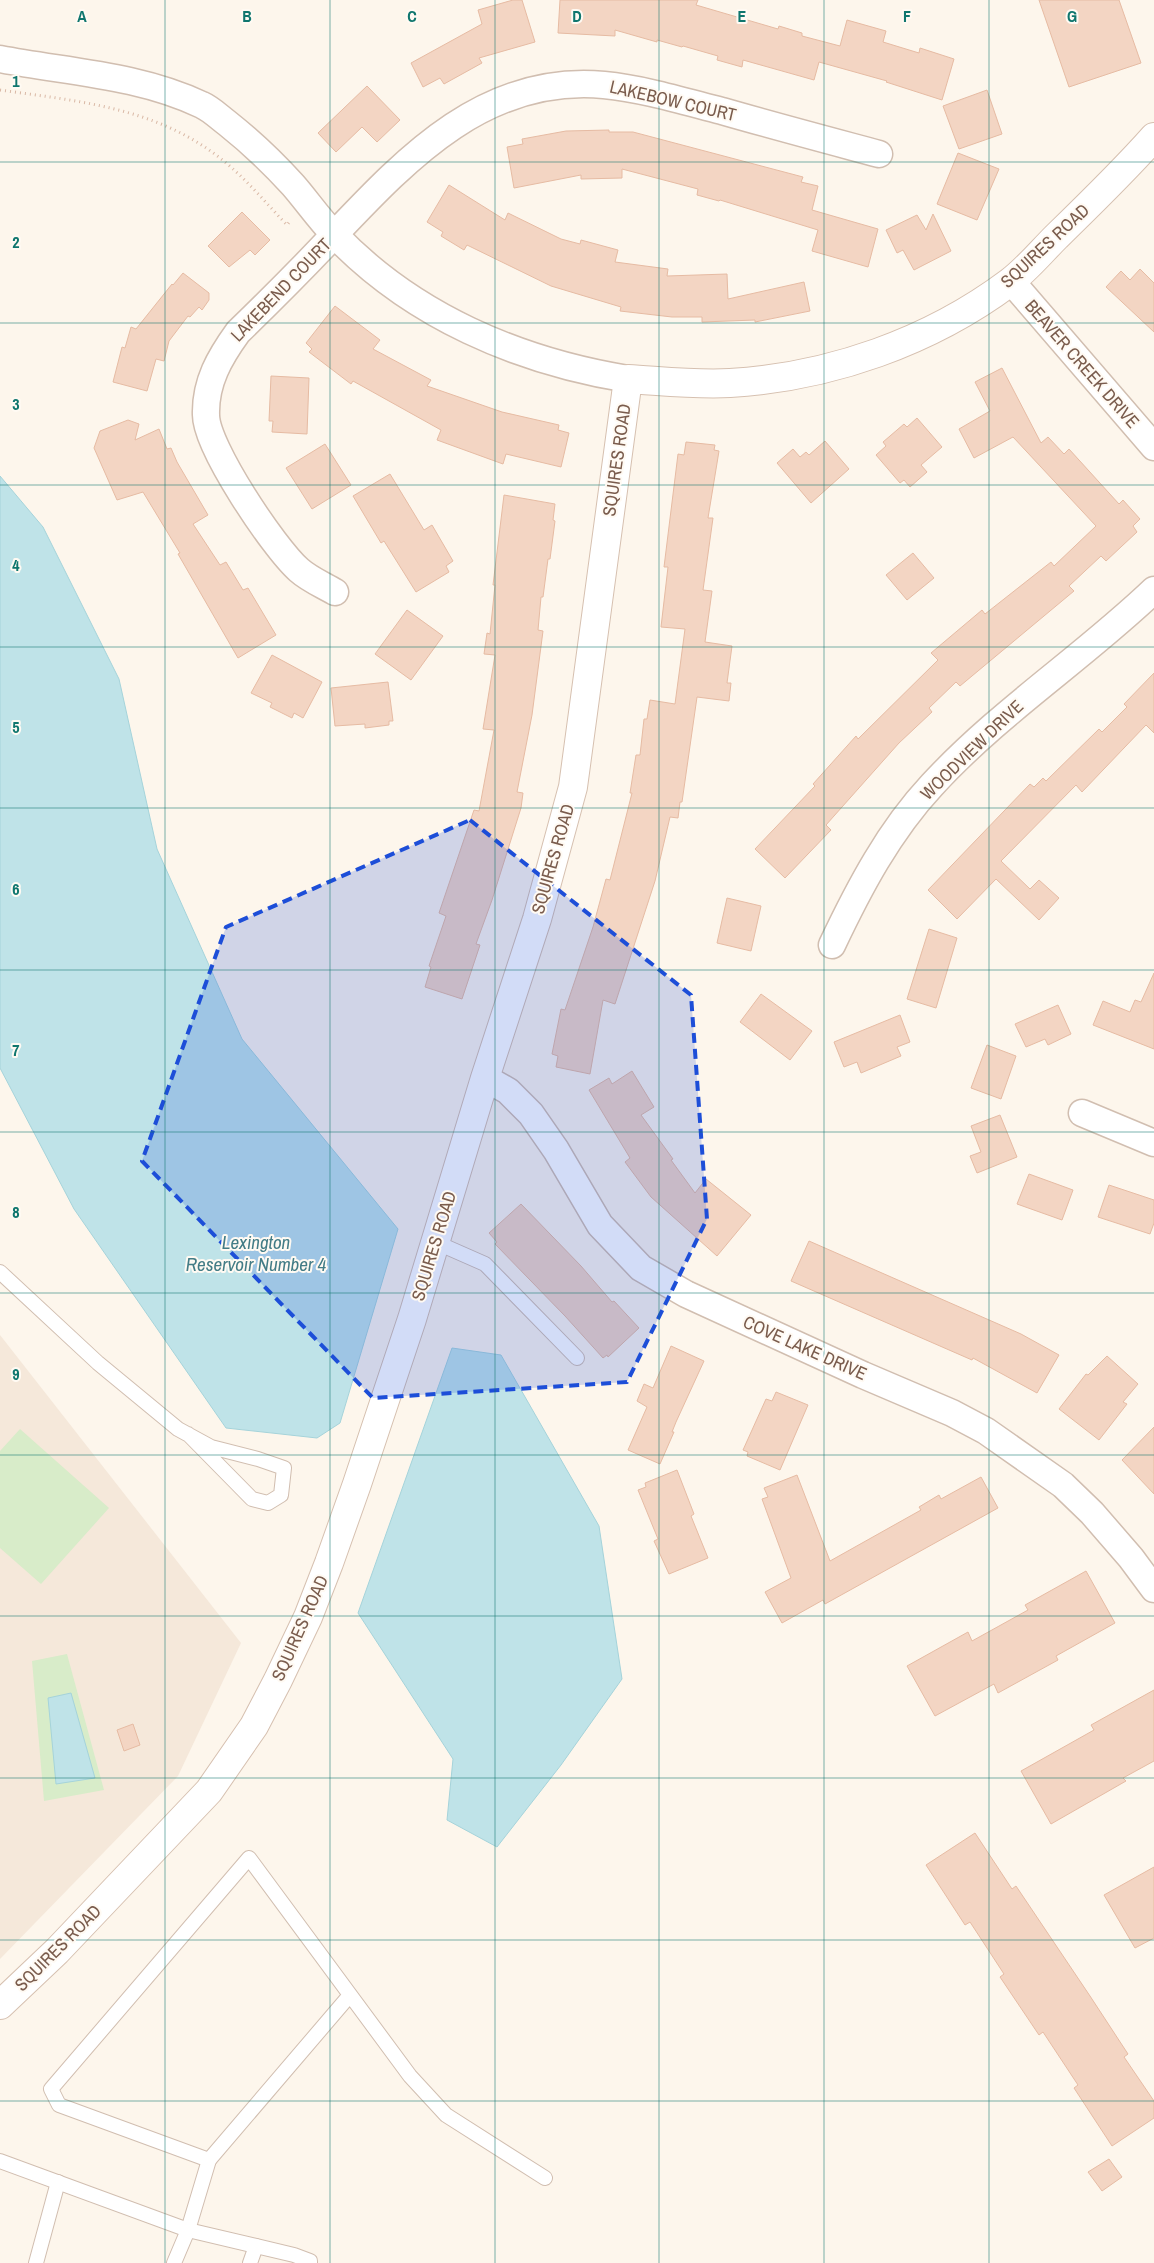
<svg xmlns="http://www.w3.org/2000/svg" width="1154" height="2263" viewBox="0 0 1154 2263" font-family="'Archivo Narrow',sans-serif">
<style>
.residential{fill:#f5e8da}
.green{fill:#d8ecc9}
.water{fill:#bfe3e8;stroke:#a5d3da}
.building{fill:#f3d5c3;stroke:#e6bba3}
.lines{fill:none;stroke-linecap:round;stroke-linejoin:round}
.lane-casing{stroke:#d1beb0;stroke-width:16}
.street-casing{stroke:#d1beb0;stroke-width:29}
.secondary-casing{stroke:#d6c0b0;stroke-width:30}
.path{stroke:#d9b8a5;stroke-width:3;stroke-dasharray:1 4;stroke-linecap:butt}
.lane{stroke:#fff;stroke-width:14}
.street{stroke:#fff;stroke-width:26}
.secondary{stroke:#fff;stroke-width:28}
.marked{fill:#1d4ed8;fill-opacity:0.2;stroke:#1d4ed8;stroke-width:4;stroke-dasharray:10 6;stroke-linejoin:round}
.grid{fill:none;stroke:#0f766e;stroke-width:1;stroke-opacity:0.55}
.labels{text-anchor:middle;stroke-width:4;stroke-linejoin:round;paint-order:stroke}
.street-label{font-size:18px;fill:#7a5c4d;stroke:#fffaf3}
.water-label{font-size:19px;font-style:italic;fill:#437c86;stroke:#fffaf3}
.grid-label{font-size:16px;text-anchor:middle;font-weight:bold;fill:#0f766e;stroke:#fffaf3;stroke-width:4;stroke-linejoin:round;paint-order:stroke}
</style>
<rect width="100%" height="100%" fill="#fdf6ec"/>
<!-- residential -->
<path class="residential" d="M 0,1335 L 241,1643 L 178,1776 L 0,1959 Z"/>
<!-- green -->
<g class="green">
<path d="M 20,1429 L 109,1508 L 41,1584 L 0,1548 L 0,1451 Z"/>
<path d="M 67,1654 L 104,1790 L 44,1801 L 32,1661 Z"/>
</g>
<!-- water -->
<g class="water">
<path d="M 0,476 L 43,527 L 119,679 L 157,849 L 242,1039 L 398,1229 L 340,1423 L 317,1438 L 226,1428 L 74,1209 L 0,1068 Z"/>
<path d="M 452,1348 L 501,1355 L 599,1526 L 622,1679 L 561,1765 L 497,1847 L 447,1820 L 453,1759 L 358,1613 Z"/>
<path d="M 71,1693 L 95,1778 L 56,1784 L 48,1698 Z"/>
</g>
<!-- building -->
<g class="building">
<path d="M 513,0 L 522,0 L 535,42 L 479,58 L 482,63 L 444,84 L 440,78 L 423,87 L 411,63 L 482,24 L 478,10 Z"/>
<path d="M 560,0 L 698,0 L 696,5 L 778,29 L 779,26 L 802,33 L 802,36 L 840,46 L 847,20 L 886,31 L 883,42 L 919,53 L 920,48 L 954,59 L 942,100 L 886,82 L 887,81 L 819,62 L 814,80 L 743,60 L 742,67 L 717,60 L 718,56 L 683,46 L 682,47 L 657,40 L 657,42 L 615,30 L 615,36 L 558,33 Z"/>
<path d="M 1039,0 L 1119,0 L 1141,63 L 1069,87 Z"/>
<path d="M 367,86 L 400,120 L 377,142 L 362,127 L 336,152 L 318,133 Z"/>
<path d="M 987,90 L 1002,134 L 959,149 L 943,106 Z"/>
<path d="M 609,130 L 609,132 L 633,132 L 803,177 L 801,182 L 818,186 L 812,210 L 878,229 L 868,267 L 812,251 L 818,230 L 720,200 L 719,201 L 697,195 L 698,189 L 622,169 L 622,178 L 581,179 L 581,175 L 514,188 L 507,147 L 523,144 L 522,139 L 566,131 Z"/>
<path d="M 958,153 L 999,169 L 977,220 L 937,204 Z"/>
<path d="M 449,185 L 505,220 L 508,213 L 561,239 L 580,244 L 581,240 L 618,250 L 615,262 L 668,269 L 667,276 L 727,274 L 728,299 L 804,282 L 810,311 L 755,322 L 755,320 L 702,322 L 702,317 L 672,317 L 620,311 L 621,307 L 551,286 L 467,245 L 464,250 L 441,236 L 443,232 L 427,222 Z"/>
<path d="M 242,212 L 270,240 L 255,255 L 250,250 L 229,267 L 208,246 Z"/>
<path d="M 933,214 L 951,251 L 914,270 L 903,250 L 897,253 L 886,230 L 917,215 L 926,230 Z"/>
<path d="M 1140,269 L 1154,283 L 1154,332 L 1106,287 L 1121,271 L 1130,280 Z"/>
<path d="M 183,273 L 209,293 L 209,300 L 202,310 L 199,307 L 190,317 L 188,316 L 169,341 L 164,361 L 156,359 L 147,391 L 113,382 L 122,347 L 125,348 L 131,327 L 136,329 L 172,284 L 173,285 Z"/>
<path d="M 335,306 L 380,340 L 373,349 L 431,380 L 427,386 L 502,412 L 559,425 L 558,430 L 569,433 L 561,467 L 506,454 L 503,464 L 437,440 L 441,430 L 353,381 L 351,384 L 309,352 L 312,349 L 306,343 Z"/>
<path d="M 1002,368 L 1041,443 L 1048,437 L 1064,454 L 1069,449 L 1119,504 L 1123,500 L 1140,519 L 1133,526 L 1137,532 L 1106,561 L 1101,556 L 1069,586 L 1074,591 L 960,686 L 956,682 L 929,708 L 932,712 L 899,743 L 826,825 L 831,830 L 785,878 L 755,849 L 815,786 L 813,784 L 856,736 L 858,739 L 938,660 L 931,653 L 982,610 L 985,614 L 1051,562 L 1054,566 L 1096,526 L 1013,437 L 974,458 L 959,429 L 990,411 L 975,382 Z"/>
<path d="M 271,376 L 309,378 L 307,434 L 272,432 L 273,421 L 269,421 Z"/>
<path d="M 917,418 L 942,447 L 921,465 L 927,472 L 910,487 L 904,480 L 900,483 L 876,455 L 886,446 L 883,442 L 904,424 L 907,427 Z"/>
<path d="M 128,420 L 139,424 L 135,440 L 159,429 L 167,449 L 171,448 L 177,462 L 208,515 L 193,524 L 220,565 L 226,562 L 243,590 L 248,588 L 276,635 L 238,658 L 178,554 L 180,553 L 143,492 L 117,500 L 94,448 L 100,431 Z"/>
<path d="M 825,441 L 849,469 L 811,503 L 777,463 L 793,449 L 800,457 L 806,452 L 809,455 Z"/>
<path d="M 686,442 L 715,445 L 714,450 L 719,451 L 708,518 L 713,518 L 703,590 L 712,591 L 705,642 L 732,646 L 727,683 L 731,683 L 729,701 L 697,697 L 682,802 L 680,802 L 678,818 L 670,817 L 655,881 L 615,1004 L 603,1000 L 590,1074 L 556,1067 L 558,1056 L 552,1054 L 561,1009 L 565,1010 L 593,927 L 606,879 L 610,880 L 632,793 L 630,793 L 636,755 L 640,755 L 644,719 L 647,719 L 650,700 L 675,704 L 685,629 L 661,627 L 668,567 L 664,567 L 678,454 L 684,455 Z"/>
<path d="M 325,444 L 351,485 L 312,509 L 286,468 Z"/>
<path d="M 390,474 L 424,530 L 432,525 L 453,561 L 446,566 L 449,572 L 416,592 L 384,541 L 381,543 L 353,496 Z"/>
<path d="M 504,495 L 555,504 L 553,520 L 555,521 L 550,559 L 548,559 L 543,597 L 541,597 L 538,630 L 543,631 L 532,715 L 517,792 L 523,793 L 521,808 L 492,900 L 476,944 L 480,945 L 462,999 L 425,987 L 431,967 L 429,966 L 446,916 L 439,913 L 474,810 L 479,811 L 494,730 L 483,729 L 495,655 L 484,654 L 487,633 L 490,634 L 495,585 L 493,585 Z"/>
<path d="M 913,553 L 934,578 L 907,600 L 886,575 Z"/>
<path d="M 407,610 L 443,636 L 411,680 L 375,654 Z"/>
<path d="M 272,655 L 322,682 L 303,718 L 294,713 L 292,718 L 270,707 L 272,703 L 251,693 Z"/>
<path d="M 1154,673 L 1154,733 L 1146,725 L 1082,792 L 1076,785 L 1001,861 L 1030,889 L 1039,880 L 1059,898 L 1039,920 L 996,879 L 957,919 L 928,890 L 1030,784 L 1034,787 L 1043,778 L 1046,781 L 1099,729 L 1102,732 L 1127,707 L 1124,704 Z"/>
<path d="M 388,682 L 393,721 L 389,721 L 389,725 L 365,728 L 365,724 L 335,726 L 331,688 Z"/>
<path d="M 727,898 L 761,906 L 751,951 L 717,943 Z"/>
<path d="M 929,929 L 957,938 L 936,1008 L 907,999 Z"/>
<path d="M 1154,973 L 1154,1049 L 1093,1025 L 1103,1001 L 1130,1012 L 1135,1000 L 1141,1002 Z"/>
<path d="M 761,994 L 812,1031 L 790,1060 L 740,1022 Z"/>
<path d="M 1058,1005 L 1071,1034 L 1048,1045 L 1045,1039 L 1026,1047 L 1015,1024 Z"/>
<path d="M 900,1015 L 910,1042 L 897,1047 L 901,1056 L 861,1073 L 857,1062 L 844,1067 L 834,1042 Z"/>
<path d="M 987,1045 L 1016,1056 L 1001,1099 L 971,1088 Z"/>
<path d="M 632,1071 L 654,1107 L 641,1115 L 673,1159 L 671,1160 L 695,1193 L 706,1179 L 751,1215 L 717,1256 L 651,1197 L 625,1162 L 630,1158 L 589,1090 L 609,1078 L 612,1084 Z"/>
<path d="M 1000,1115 L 1017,1157 L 977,1173 L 970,1156 L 981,1152 L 971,1126 Z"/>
<path d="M 1029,1174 L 1073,1190 L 1062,1220 L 1017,1204 Z"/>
<path d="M 1109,1185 L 1154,1200 L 1154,1223 L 1150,1234 L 1098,1217 Z"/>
<path d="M 521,1204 L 581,1266 L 612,1302 L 614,1301 L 639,1328 L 608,1357 L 607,1355 L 603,1358 L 565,1316 L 495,1244 L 497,1242 L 489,1233 Z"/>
<path d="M 809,1241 L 1021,1334 L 1059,1355 L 1037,1393 L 973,1358 L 972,1360 L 791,1281 Z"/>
<path d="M 671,1346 L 704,1361 L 676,1422 L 672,1432 L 674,1432 L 660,1464 L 628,1450 L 647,1407 L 637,1401 L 644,1384 L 653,1388 Z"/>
<path d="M 1107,1356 L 1138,1384 L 1123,1402 L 1127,1404 L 1099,1440 L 1059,1409 L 1086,1374 L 1088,1375 Z"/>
<path d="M 776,1392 L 808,1405 L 780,1470 L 747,1456 L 748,1452 L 743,1450 L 766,1399 L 772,1401 Z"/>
<path d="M 1154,1427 L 1154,1494 L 1122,1460 Z"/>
<path d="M 677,1470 L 694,1514 L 691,1516 L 708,1558 L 669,1574 L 654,1541 L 658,1539 L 638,1490 L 646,1487 L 645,1483 Z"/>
<path d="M 797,1475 L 830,1561 L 921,1510 L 919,1507 L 939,1495 L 941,1499 L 981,1477 L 998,1508 L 825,1604 L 823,1600 L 782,1623 L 765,1592 L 791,1578 L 762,1499 L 768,1497 L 764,1488 Z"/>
<path d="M 1086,1571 L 1115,1623 L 1056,1656 L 1058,1660 L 998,1693 L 994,1684 L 935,1716 L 907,1666 L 968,1632 L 972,1641 L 1028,1610 L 1025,1605 Z"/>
<path d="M 1154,1690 L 1154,1761 L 1123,1778 L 1126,1781 L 1051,1824 L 1021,1771 L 1094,1730 L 1091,1725 Z"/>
<path d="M 133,1724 L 140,1745 L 124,1751 L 117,1730 Z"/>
<path d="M 975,1833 L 1012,1889 L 1016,1886 L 1090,1996 L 1128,2054 L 1124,2057 L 1154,2101 L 1154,2118 L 1112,2146 L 1074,2088 L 1078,2085 L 1043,2032 L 1039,2035 L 1000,1977 L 1004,1974 L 970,1922 L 965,1925 L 926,1865 Z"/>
<path d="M 1154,1867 L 1154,1938 L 1135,1948 L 1104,1895 Z"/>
<path d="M 1109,2159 L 1122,2177 L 1102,2191 L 1088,2172 Z"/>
</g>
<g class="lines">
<defs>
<g id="lane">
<path d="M 435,1242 L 485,1264 L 577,1358"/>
<path d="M 0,1272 L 98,1363 L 178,1429 L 211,1447 L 258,1459 L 284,1468 L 281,1495 L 268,1503 L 252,1499 L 188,1434"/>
<path d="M 350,1995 L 209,2160 L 59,2105 L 51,2089 L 249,1858 L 410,2076 L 446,2115 L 545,2178"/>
<path d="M 209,2160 L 188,2230 L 294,2255 L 310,2261 L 310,2263"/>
<path d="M 0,2161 L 188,2230 L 174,2263"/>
<path d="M 36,2263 L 58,2182"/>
<path d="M 250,2263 L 256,2246"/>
</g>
<g id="street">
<path d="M 0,59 C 68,72 139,75 202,105 C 211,109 219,117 227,123 C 251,142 272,162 293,185 C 307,201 319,219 334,234 C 412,316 518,361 628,379"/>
<path d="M 1011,281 L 1154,447"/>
<path d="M 335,592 C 323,585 309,579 299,570 C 274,548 206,447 206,415 C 205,382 220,357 238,332 C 271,300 303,268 334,235 C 408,157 486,74 604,85 C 644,89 683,101 722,111 C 774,126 827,140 879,154"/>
<path d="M 832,945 C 859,888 889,831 932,785 C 999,712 1083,658 1154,590"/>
<path d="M 485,1078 L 508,1091 L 531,1114 L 556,1150 L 600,1225 L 641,1268 L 686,1294 L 863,1375 L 952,1413 L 986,1431 L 1063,1485 L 1092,1513 L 1131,1558 L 1154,1589"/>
<path d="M 1082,1113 L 1154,1143"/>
</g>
<path id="secondary" d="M 0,2005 L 57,1951 L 209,1791 L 254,1726 L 278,1680 L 308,1617 L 329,1563 L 357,1484 L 412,1319 L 485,1078 L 537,919 L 573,787 L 628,379 C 662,381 696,385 730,383 C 830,377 930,342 1010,282 C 1027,269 1041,252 1056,237 C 1090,204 1123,172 1154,137"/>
</defs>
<!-- lane casing -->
<use href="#lane" class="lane-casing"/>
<!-- street casing -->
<use href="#street" class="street-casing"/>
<!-- secondary casing -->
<use href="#secondary" class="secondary-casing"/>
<!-- path -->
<path class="path" d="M 0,90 C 77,101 152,107 216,155 C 243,175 264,201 287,225 L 291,220"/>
<!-- lane -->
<use href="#lane" class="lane"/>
<!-- street -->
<use href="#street" class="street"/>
<!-- secondary -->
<use href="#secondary" class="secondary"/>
</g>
<!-- marked area -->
<path class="marked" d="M 470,820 L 691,995 L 707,1219 L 627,1382 L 373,1398 L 142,1161 L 226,927 Z"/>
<!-- grid -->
<path class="grid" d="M 165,0 L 165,2263M 330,0 L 330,2263M 495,0 L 495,2263M 659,0 L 659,2263M 824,0 L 824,2263M 989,0 L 989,2263M 0,162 L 1154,162M 0,323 L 1154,323M 0,485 L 1154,485M 0,647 L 1154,647M 0,808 L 1154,808M 0,970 L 1154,970M 0,1132 L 1154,1132M 0,1293 L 1154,1293M 0,1455 L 1154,1455M 0,1616 L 1154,1616M 0,1778 L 1154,1778M 0,1940 L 1154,1940M 0,2101 L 1154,2101"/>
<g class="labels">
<!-- street labels -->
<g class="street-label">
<text transform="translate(673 101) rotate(13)" y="6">LAKEBOW COURT</text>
<text transform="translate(1045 246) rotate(-43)" y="6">SQUIRES ROAD</text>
<text transform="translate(281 290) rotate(-46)" y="6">LAKEBEND COURT</text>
<text transform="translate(1082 364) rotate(49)" y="6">BEAVER CREEK DRIVE</text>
<text transform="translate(617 460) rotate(-82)" y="6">SQUIRES ROAD</text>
<text transform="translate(972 750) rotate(-44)" y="6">WOODVIEW DRIVE</text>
<text transform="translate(553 859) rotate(-74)" y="6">SQUIRES ROAD</text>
<text transform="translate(434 1246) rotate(-73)" y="6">SQUIRES ROAD</text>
<text transform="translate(805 1348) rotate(24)" y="6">COVE LAKE DRIVE</text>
<text transform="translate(300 1628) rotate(-66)" y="6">SQUIRES ROAD</text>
<text transform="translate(58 1948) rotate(-45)" y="6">SQUIRES ROAD</text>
</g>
<!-- water labels -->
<g class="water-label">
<text x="256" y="1249">Lexington<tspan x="256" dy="22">Reservoir Number 4</tspan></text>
</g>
</g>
<g class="grid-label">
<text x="82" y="22">A</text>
<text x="247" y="22">B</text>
<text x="412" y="22">C</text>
<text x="577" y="22">D</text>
<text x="742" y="22">E</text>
<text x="907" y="22">F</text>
<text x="1072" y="22">G</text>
<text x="16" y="87">1</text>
<text x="16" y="248">2</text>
<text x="16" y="410">3</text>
<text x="16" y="571">4</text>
<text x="16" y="733">5</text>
<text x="16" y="895">6</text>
<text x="16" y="1056">7</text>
<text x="16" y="1218">8</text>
<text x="16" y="1380">9</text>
</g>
</svg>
